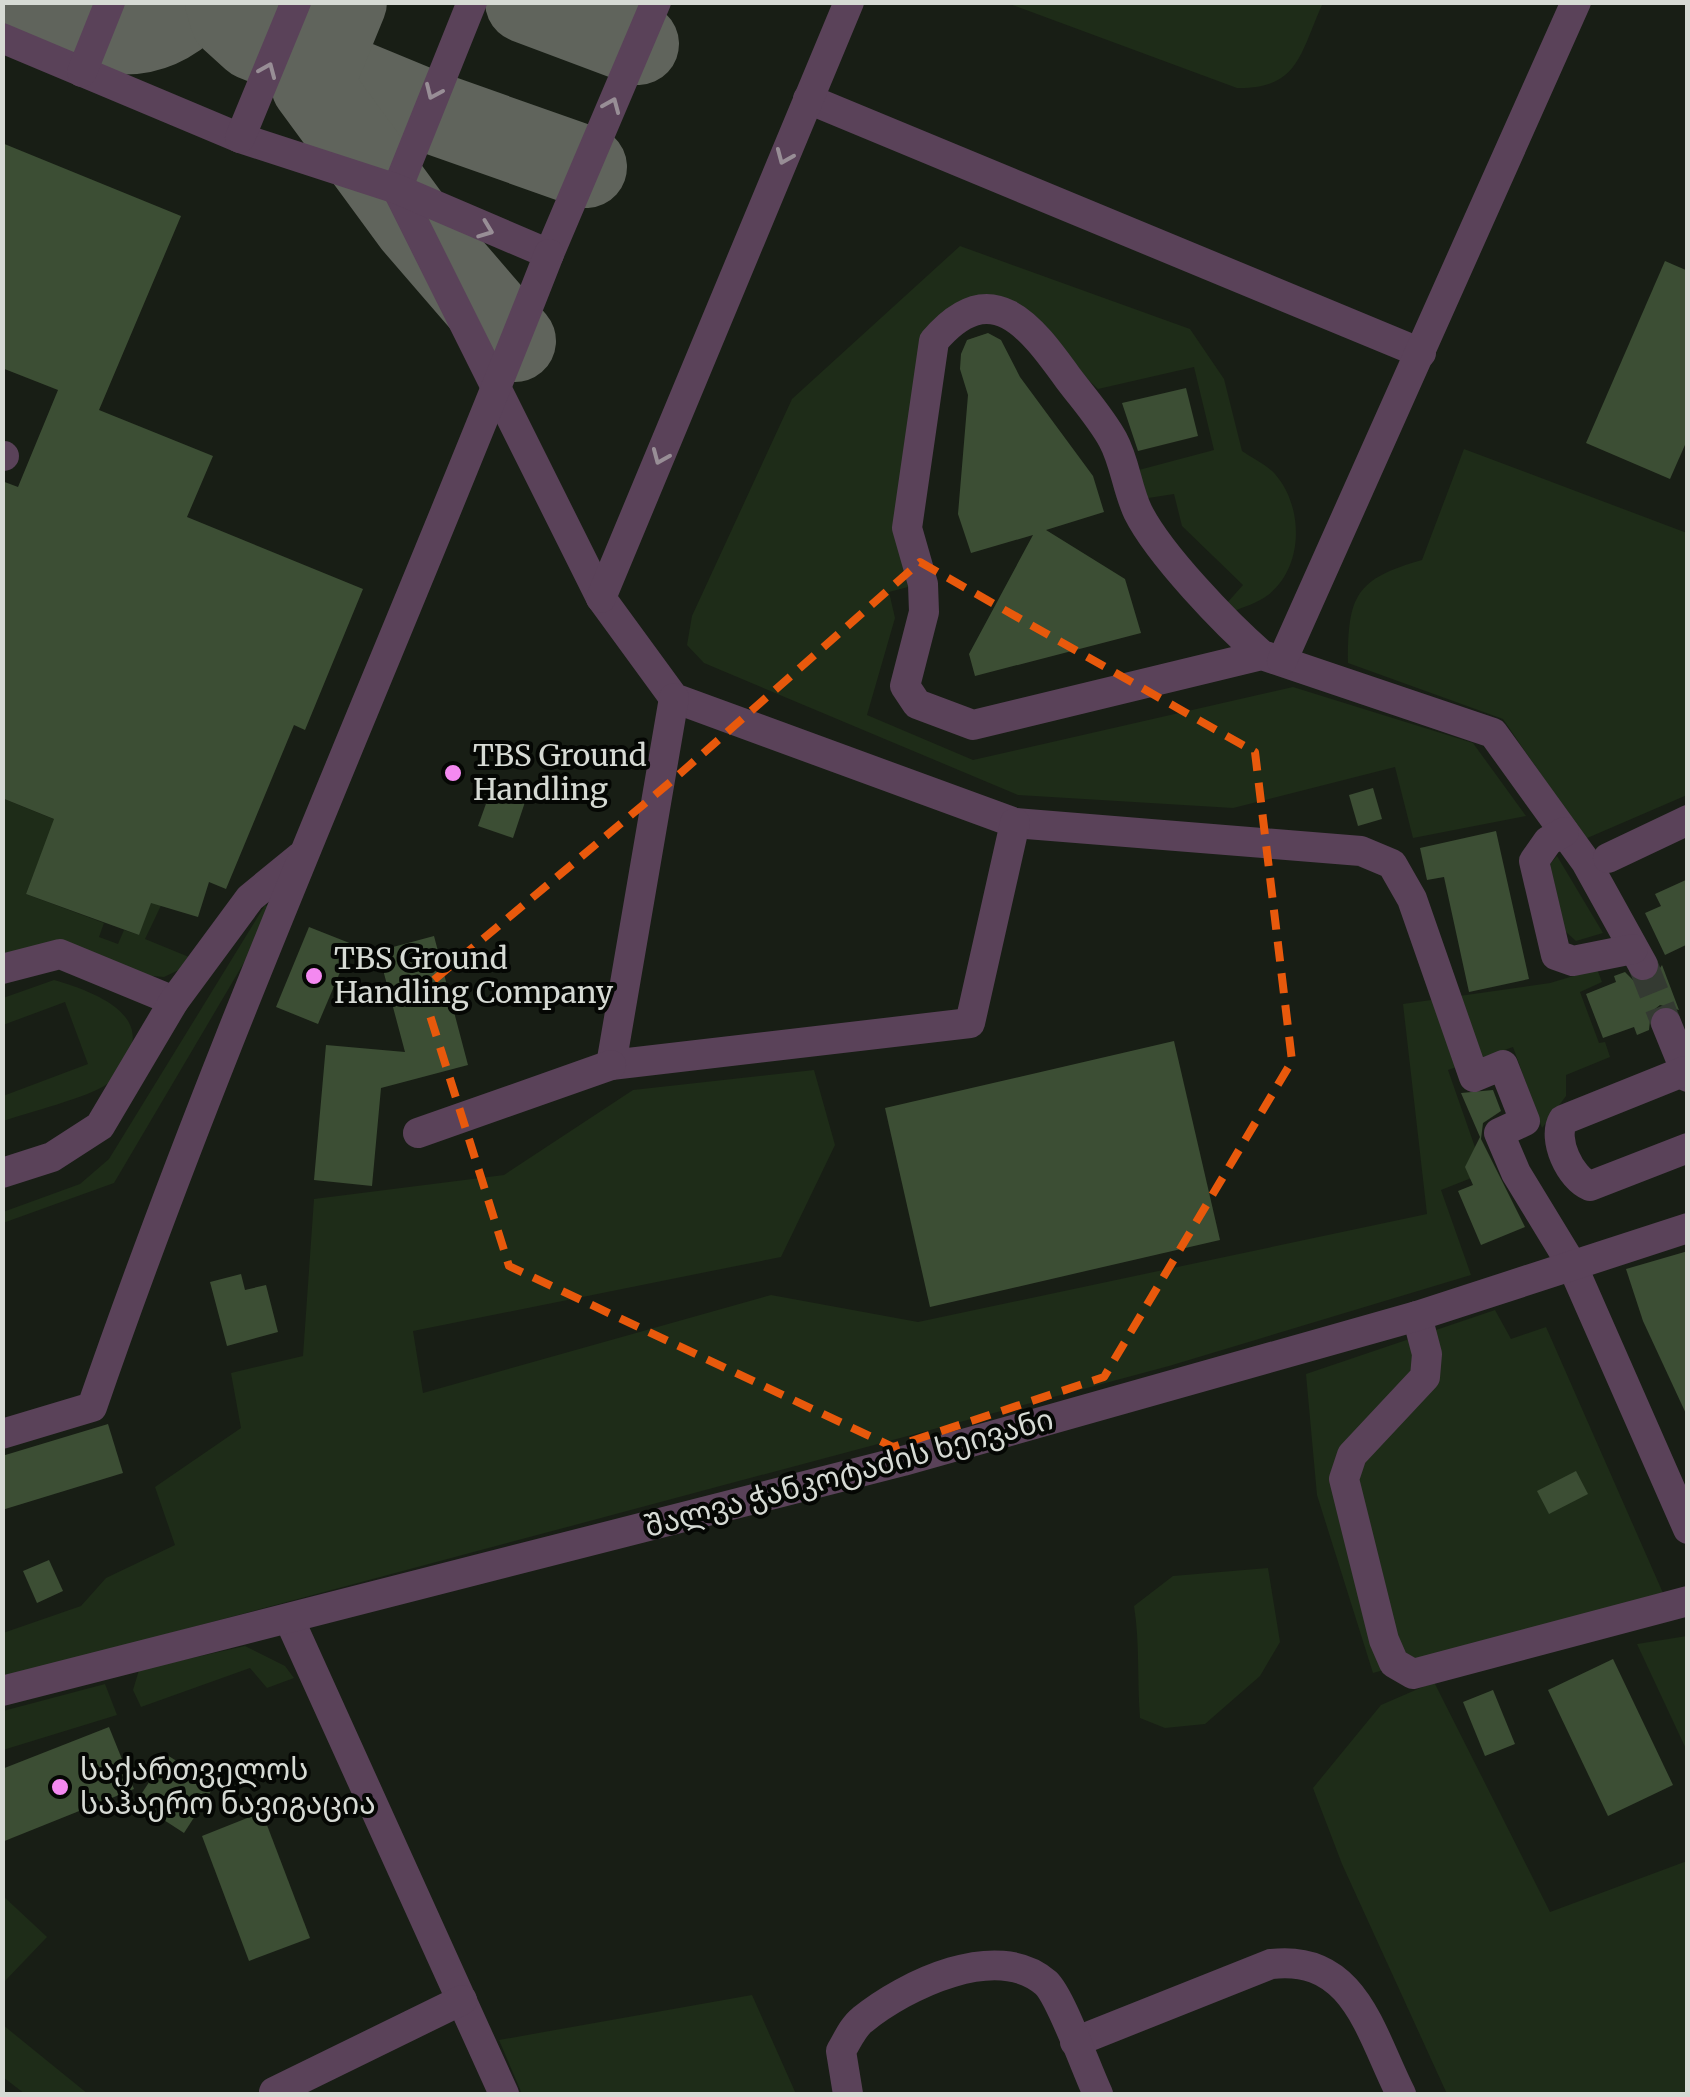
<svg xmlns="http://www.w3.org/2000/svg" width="1690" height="2097" viewBox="0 0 1690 2097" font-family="Merriweather,'Noto Sans Georgian',serif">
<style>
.green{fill:#1e2c18;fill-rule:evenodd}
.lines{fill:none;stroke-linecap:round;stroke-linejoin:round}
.taxiway{stroke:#60645c;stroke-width:82}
.building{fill:#3c4e34}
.minor-tunnel{stroke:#343a32;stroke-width:30;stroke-dasharray:30 15;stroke-linecap:butt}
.minor{stroke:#5a4259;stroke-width:30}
.oneway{stroke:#988e96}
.marked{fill:none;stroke:#e8590c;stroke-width:8;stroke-dasharray:20 12;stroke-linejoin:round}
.poi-dot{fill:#f489f0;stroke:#050704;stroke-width:4}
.labels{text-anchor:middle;stroke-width:8;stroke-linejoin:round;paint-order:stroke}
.poi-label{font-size:30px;fill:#d6dad4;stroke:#050704;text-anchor:start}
.street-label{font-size:30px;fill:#d6dad4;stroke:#050704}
</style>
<rect width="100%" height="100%" fill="#181e15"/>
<!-- green -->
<g class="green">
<path d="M 1007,3 L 1323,3 C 1300,52 1300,89 1237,88 Z"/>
<path d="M 960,246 L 1190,329 L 1224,379 L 1242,451 C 1252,458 1267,465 1275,474 C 1304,507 1304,567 1268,595 C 1258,603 1243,607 1232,612 L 1227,603 L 1243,585 L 1182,526 L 1174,494 L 1142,499 L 1135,471 L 1214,450 L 1194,367 L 1098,389 L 1008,304 L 934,341 L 908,587 L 889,592 L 895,618 L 867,715 L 973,760 L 1293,687 L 1473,743 L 1526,816 L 1413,838 L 1395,767 L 1233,808 L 1018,795 L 704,663 L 687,645 L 692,616 L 792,399 Z"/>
<path d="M 1464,449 L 1687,533 L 1687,795 L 1585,839 L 1503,719 L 1348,663 C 1348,596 1355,579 1422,560 Z"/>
<path d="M 2,798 L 178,870 L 145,939 L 189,957 L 187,966 L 164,977 L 3,963 ZM 46,842 L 139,935 L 124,930 L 118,944 L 99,937 L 104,923 L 26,894 Z"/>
<path d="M 1557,856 L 1603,933 L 1576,941 L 1565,931 L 1550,864 Z"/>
<path d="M 265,905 L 275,910 L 114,1183 L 3,1223 L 3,1212 L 80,1184 L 109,1159 Z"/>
<path d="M 1597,969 L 1602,982 L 1580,992 L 1599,1043 L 1605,1042 L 1610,1057 L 1566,1075 L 1566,1096 L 1542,1128 L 1513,1047 L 1448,1070 L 1484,1173 L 1441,1190 L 1471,1275 L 1169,1366 L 3,1678 L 3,1633 L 81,1606 L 106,1578 L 175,1545 L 155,1487 L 241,1428 L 231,1373 L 303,1356 L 314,1199 L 504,1175 L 633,1090 L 814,1070 L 835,1145 L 781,1257 L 413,1331 L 423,1393 L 771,1295 L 918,1322 L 1427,1214 L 1403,1004 L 1550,983 Z"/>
<path d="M 54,980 C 92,991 159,1015 122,1065 C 118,1071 113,1080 107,1084 C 90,1097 26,1113 3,1121 L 3,1096 L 88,1064 L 65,1002 L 3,1025 L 3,998 Z"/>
<path d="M 1495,1310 L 1511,1339 L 1546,1327 L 1663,1593 L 1373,1673 L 1317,1495 L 1306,1374 Z"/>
<path d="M 1268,1568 L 1280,1642 L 1260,1676 L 1205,1724 L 1165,1728 L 1140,1718 C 1137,1679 1140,1644 1134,1606 L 1173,1576 Z"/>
<path d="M 1687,1636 L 1688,1636 L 1687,1751 L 1637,1644 Z"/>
<path d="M 245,1646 L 285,1666 L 294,1678 L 267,1688 L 250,1668 L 141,1707 L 133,1690 L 139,1670 Z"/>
<path d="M 1434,1682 L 1550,1912 L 1687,1861 L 1687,2094 L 1447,2094 L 1342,1864 L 1313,1788 L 1381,1705 Z"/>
<path d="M 105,1684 L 117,1715 L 3,1750 L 3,1711 Z"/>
<path d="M 2,1895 L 47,1937 L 3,1983 L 2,1983 Z"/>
<path d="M 752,1995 L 796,2094 L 522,2094 L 499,2040 Z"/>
<path d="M 3,2025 L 88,2094 L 25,2094 L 3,2077 Z"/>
</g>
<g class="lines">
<!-- taxiway -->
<g class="taxiway">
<path d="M 26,2 L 29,7 C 91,29 139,56 194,2"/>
<path d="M 226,2 L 231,19 L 253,39 L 425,110 L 586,167"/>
<path d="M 346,2 L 312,85 L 414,224 L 515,341"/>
<path d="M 526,2 L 638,44"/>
</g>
</g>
<!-- building -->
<g class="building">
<path d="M 2,143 L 181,216 L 99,410 L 213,456 L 187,517 L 363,589 L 305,730 L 294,725 L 226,889 L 209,882 L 198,917 L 151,903 L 139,935 L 26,894 L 54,819 L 2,798 L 2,481 L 18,487 L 58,390 L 2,368 Z"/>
<path d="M 1665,261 L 1688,271 L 1688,438 L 1670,479 L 1586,443 Z"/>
<path d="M 988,333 L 1001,340 L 1020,377 L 1093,476 L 1104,512 L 1046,530 L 1125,579 L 1141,633 L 975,676 L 969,654 L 1033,535 L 971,553 L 958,514 L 968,395 L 960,369 L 961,354 L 967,340 Z"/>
<path d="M 1186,388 L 1198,436 L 1138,451 L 1122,403 Z"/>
<path d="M 492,787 L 526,799 L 513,838 L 478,826 Z"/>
<path d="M 1373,788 L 1382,819 L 1358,826 L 1349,795 Z"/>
<path d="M 1496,831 L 1529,979 L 1469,992 L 1444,877 L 1427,880 L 1420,848 Z"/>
<path d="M 1688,879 L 1688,944 L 1665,955 L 1645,913 L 1661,906 L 1655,894 Z"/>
<path d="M 309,927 L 352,944 L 318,1024 L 276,1007 Z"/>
<path d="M 434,936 L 468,1065 L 381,1088 L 372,1186 L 314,1180 L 326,1045 L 405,1052 L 378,951 Z"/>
<path d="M 1662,965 L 1679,1010 L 1660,1005 L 1651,1012 L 1649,1030 L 1637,1035 L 1634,1027 L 1603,1038 L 1586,994 L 1616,982 L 1614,976 L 1625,972 L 1634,981 L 1651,982 Z"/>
<path d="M 1174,1041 L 1220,1240 L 930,1307 L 885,1108 Z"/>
<path d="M 1493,1090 L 1501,1111 L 1483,1123 L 1481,1139 L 1525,1227 L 1481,1245 L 1458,1191 L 1473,1185 L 1465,1167 L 1480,1137 L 1461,1093 Z"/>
<path d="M 1688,1251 L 1688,1418 L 1643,1321 L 1626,1269 Z"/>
<path d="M 241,1274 L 245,1290 L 266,1285 L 278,1332 L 227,1346 L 210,1282 Z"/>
<path d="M 108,1424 L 123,1473 L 2,1510 L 2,1456 Z"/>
<path d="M 1576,1471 L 1588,1494 L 1549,1514 L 1537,1491 Z"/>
<path d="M 49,1560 L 63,1591 L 37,1603 L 23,1571 Z"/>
<path d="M 1613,1659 L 1673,1785 L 1608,1816 L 1548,1690 Z"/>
<path d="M 1493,1690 L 1515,1744 L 1485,1756 L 1463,1702 Z"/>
<path d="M 109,1727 L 134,1789 L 2,1842 L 2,1769 Z"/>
<path d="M 167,1755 L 215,1785 L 184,1833 L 136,1802 Z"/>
<path d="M 262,1812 L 310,1938 L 249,1961 L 202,1836 Z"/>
</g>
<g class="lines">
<!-- minor-tunnel -->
<path class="minor-tunnel" d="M 1643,965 L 1666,1023"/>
<!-- minor -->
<g class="minor">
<path d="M 472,2 L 397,189 L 601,598 L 674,698 L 1015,823 L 1361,851 L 1392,864 L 1412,899 L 1474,1077 L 1503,1065 L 1525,1121 L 1499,1133 L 1516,1173 L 1572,1265 L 1688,1529"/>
<path d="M 2,38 L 240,138 L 397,189 L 549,254 L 656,2"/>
<path d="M 82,72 L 110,2"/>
<path d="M 808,99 L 1421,353"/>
<path d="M 240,138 L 296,2"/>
<path d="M 2,456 L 4,456"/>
<path d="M 601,598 L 849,2"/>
<path d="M 1262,655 C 1226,624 1159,554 1138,512 C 1127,489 1125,462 1113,440 C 1101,418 1083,398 1068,378 C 1031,327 992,273 934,341 L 907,528 L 923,584 L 924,612 L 905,686 L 917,704 L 973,725 L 1262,655 L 1493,733 L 1586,862 L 1643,965"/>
<path d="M 1282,661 L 1576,2"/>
<path d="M 674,698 L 611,1065 L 970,1023 L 1015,823"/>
<path d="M 1564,832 L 1548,841 L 1534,861 L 1556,955 L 1573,961 L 1633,949"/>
<path d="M 1608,858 L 1688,820"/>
<path d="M 2,969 L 60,954 L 174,1001"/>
<path d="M 1666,1023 L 1688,1077"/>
<path d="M 1685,1071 L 1563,1120 C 1552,1139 1570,1178 1590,1186 L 1688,1148"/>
<path d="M 418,1133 L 611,1065"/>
<path d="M 2,1173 L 52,1157 L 100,1126 L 174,1001 L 250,898 L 300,857"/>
<path d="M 1417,1316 L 1427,1354 L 1425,1377 L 1352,1455 L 1344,1479 L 1384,1640 L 1394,1663 L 1413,1674 L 1688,1601"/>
<path d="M 2,1434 L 92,1407 C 227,1016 399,639 549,254"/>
<path d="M 290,1621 L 504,2094"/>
<path d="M 2,1691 L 903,1461 L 1417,1316 L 1688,1228"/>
<path d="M 1075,2042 L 1271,1964 C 1355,1954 1370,2033 1401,2094"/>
<path d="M 274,2092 L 462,2000"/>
<path d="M 848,2094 L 841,2051 C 847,2041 853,2027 862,2020 C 905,1985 997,1940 1046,1983 C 1061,1997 1087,2071 1098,2094"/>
</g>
</g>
<!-- one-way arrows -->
<defs><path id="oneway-chevron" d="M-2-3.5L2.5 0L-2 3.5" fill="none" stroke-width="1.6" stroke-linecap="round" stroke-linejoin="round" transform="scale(2.5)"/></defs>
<g class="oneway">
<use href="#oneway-chevron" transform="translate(268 70) rotate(-67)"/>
<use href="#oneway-chevron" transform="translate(433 92) rotate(114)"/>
<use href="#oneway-chevron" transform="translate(612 105) rotate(-67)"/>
<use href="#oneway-chevron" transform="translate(784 157) rotate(113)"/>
<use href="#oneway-chevron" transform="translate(486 230) rotate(21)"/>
<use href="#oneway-chevron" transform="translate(660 457) rotate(113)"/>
</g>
<!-- marked area -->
<path class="marked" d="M 920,562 L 1255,752 L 1292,1061 L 1104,1377 L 893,1447 L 509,1266 L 422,990 L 674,779 Z"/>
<!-- markers -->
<g class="poi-dot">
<circle cx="453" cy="773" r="10"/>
<circle cx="314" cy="976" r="10"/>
<circle cx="60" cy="1787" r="10"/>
</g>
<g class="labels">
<!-- poi labels -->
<g class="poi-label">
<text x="473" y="766">TBS Ground<tspan x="473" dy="34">Handling</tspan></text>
<text x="334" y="969">TBS Ground<tspan x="334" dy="34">Handling Company</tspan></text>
<text x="80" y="1780">საქართველოს<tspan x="80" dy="34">საჰაერო ნავიგაცია</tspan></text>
</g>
<!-- street labels -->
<g class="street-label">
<text transform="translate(849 1473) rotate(-15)" y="10">შალვა ჭანკოტაძის ხეივანი</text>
</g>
</g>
<!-- border -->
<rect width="1690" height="2097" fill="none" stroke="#d6dad4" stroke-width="10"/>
</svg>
